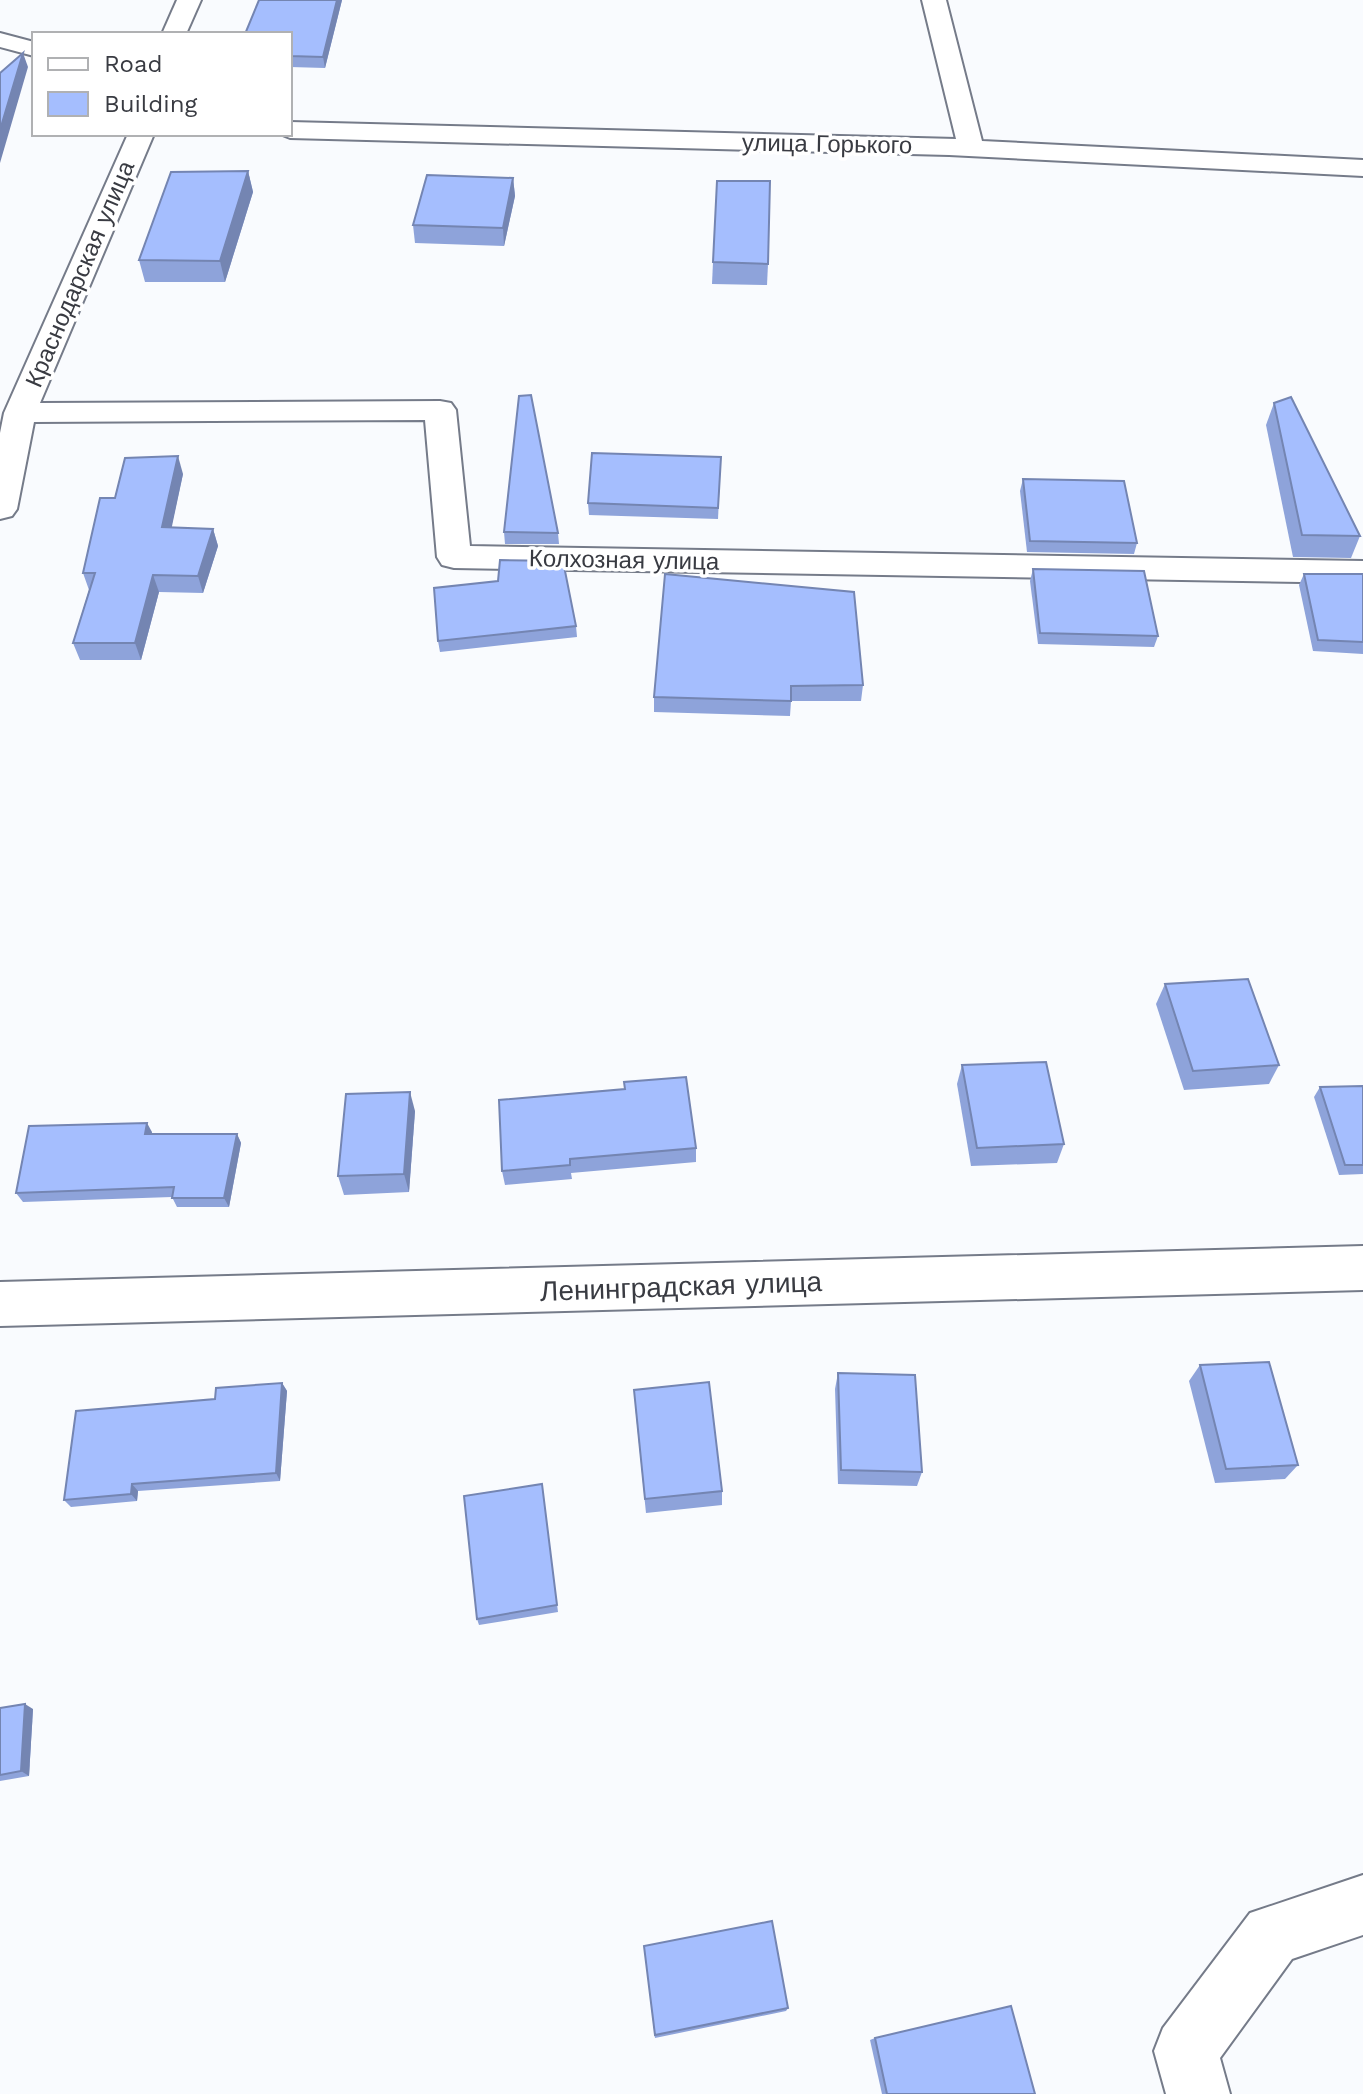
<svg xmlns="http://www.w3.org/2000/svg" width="1363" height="2094" viewBox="0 0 1363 2094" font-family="'Work Sans',sans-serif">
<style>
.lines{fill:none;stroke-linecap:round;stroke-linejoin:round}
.minor-casing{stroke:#757b89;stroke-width:4}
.minor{fill:#fff;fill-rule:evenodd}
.wall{fill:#8ea3da}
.shaded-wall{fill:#7485b2}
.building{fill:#a5befe;stroke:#7485b2;stroke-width:2}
.labels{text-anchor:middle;stroke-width:7;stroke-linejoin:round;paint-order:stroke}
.far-street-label{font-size:24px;fill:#393b42;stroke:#fff}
.street-label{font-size:28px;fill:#393b42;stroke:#fff}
</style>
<rect width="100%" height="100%" fill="#f9fbfe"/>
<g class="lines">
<defs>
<g id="minor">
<path d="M 177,0 L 201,0 L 186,34 L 162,34 Z"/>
<path d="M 922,0 L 946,0 L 982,141 L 1363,160 L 1363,176 L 949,155 L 290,138 L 280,134 L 290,134 L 290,122 L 956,139 Z"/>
<path d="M 0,33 L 34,42 L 34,56 L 0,47 Z"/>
<path d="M 128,134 L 154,134 L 40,403 L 440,401 L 451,403 L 456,410 L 470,546 L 1363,561 L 1363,583 L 454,568 L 442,565 L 437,557 L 425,420 L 34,422 L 17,509 L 12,516 L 0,519 L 0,433 L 4,413 Z"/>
<path d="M 1363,1246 L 1363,1290 L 0,1326 L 0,1282 Z"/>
<path d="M 1363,1875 L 1363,1935 L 1292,1959 L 1220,2058 L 1230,2094 L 1166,2094 L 1154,2051 L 1163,2028 L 1250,1913 Z"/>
</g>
</defs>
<!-- minor casing -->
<use href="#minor" class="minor-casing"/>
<!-- minor -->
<use href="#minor" class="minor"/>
</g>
<!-- wall -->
<g class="wall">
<path d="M 259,0 L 342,0 L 325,68 L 290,67 L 290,34 Z"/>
<path d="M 248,171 L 253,192 L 225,282 L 145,282 L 139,260 Z"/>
<path d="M 513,178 L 515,196 L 504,246 L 415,243 L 413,225 Z"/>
<path d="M 713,262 L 768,264 L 767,285 L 712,284 Z"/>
<path d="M 1274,403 L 1360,536 L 1351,558 L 1293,557 L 1266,425 Z"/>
<path d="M 721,457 L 718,519 L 589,515 L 588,503 Z"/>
<path d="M 183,474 L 171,528 L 213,529 L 218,546 L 203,593 L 159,592 L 141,660 L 80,660 L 73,643 L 89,590 L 83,573 L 115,498 Z"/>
<path d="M 1023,479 L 1137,543 L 1134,554 L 1027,552 L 1020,491 Z"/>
<path d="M 504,532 L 558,533 L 559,544 L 505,544 Z"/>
<path d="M 1033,569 L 1158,636 L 1154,647 L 1038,644 L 1030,581 Z"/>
<path d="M 665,574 L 863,685 L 861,701 L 791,701 L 790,716 L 654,712 L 654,697 Z"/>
<path d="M 1304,574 L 1363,574 L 1363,654 L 1313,651 L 1299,585 Z"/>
<path d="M 576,626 L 577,637 L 440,652 L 438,641 Z"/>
<path d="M 1165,984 L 1279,1065 L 1269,1084 L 1184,1090 L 1156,1004 Z"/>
<path d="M 962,1065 L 1064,1144 L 1057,1163 L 971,1166 L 957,1084 Z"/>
<path d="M 1363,1086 L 1363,1174 L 1339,1175 L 1314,1097 L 1320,1087 Z"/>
<path d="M 499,1100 L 696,1148 L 696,1162 L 571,1173 L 572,1179 L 505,1185 L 502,1171 Z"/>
<path d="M 415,1111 L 409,1192 L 344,1195 L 338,1176 Z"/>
<path d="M 152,1132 L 152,1134 L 237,1134 L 241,1143 L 229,1207 L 177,1207 L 172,1197 L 23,1202 L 16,1193 Z"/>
<path d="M 1200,1365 L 1298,1465 L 1285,1479 L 1215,1483 L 1189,1381 Z"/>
<path d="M 838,1373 L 922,1472 L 917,1486 L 838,1484 L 835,1389 Z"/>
<path d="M 282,1383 L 287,1391 L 280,1481 L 138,1491 L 137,1501 L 71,1507 L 64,1500 L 215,1399 Z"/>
<path d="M 635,1405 L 722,1491 L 722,1505 L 646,1513 Z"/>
<path d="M 542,1484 L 558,1612 L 479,1625 L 477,1619 Z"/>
<path d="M 0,1708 L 33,1709 L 29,1776 L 0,1781 Z"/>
<path d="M 644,1946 L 788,2008 L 786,2011 L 655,2038 Z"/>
<path d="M 875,2038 L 1035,2094 L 882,2094 L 870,2040 Z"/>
</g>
<!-- shaded-wall -->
<g class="shaded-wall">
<path d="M 337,0 L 342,0 L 325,68 L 323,57 Z"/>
<path d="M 23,53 L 28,67 L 0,163 L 0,130 Z"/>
<path d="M 248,171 L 253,192 L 225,282 L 220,261 Z"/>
<path d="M 513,178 L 515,196 L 504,246 L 503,228 Z"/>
<path d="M 178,456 L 183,474 L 168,545 L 162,527 Z"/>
<path d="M 213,529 L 218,546 L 203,593 L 198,576 Z"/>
<path d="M 153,575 L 159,592 L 141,660 L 135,643 Z"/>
<path d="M 410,1092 L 415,1111 L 409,1192 L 404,1174 Z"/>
<path d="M 147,1123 L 152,1132 L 150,1144 L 145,1134 Z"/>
<path d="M 237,1134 L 241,1143 L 229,1207 L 224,1198 Z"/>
<path d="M 282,1383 L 287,1391 L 280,1481 L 276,1473 Z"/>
<path d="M 132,1484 L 138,1491 L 137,1501 L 131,1494 Z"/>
<path d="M 25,1704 L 33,1709 L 29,1776 L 21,1771 Z"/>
</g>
<!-- building -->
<g class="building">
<path d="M 259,0 L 337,0 L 323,57 L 290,56 L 290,34 L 245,34 Z"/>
<path d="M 23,53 L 0,130 L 0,73 Z"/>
<path d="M 248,171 L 220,261 L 139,260 L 171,172 Z"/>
<path d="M 427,175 L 513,178 L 503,228 L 413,225 Z"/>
<path d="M 717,181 L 770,181 L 768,264 L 713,262 Z"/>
<path d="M 531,395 L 558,533 L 504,532 L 519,396 Z"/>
<path d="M 1291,397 L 1360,536 L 1302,535 L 1274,403 Z"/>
<path d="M 592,453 L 721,457 L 718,508 L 588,503 Z"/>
<path d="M 178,456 L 162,527 L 213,529 L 198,576 L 153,575 L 135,643 L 73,643 L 95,573 L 83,573 L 100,498 L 115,498 L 125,458 Z"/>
<path d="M 1023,479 L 1124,481 L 1137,543 L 1030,541 Z"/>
<path d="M 500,560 L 563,561 L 576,626 L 438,641 L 434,588 L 498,581 Z"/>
<path d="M 1033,569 L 1144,571 L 1158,636 L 1040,633 Z"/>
<path d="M 665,574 L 854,592 L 863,685 L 791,686 L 791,701 L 654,697 Z"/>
<path d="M 1304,574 L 1363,574 L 1363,642 L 1318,640 Z"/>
<path d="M 1248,979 L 1279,1065 L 1193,1071 L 1165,984 Z"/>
<path d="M 1046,1062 L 1064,1144 L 977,1148 L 962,1065 Z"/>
<path d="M 686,1077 L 696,1148 L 570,1159 L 570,1165 L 502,1171 L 499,1100 L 625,1089 L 624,1082 Z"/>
<path d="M 1363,1086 L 1363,1165 L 1345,1165 L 1320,1087 Z"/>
<path d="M 410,1092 L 404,1174 L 338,1176 L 346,1094 Z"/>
<path d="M 147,1123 L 145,1134 L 237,1134 L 224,1198 L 172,1198 L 174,1187 L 16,1193 L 29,1126 Z"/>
<path d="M 1269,1362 L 1298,1465 L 1226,1469 L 1200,1365 Z"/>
<path d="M 838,1373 L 915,1375 L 922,1472 L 841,1470 Z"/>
<path d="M 709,1382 L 722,1491 L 645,1499 L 634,1390 Z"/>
<path d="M 282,1383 L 276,1473 L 132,1484 L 131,1494 L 64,1500 L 76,1411 L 215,1399 L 216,1388 Z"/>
<path d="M 542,1484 L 557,1605 L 477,1619 L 464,1496 Z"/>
<path d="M 25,1704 L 21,1771 L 0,1775 L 0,1708 Z"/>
<path d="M 772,1921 L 788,2008 L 655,2035 L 644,1946 Z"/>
<path d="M 1011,2006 L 1035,2094 L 887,2094 L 875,2038 Z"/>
</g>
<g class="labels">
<!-- far-street labels -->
<g class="far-street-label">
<text transform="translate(827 144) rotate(1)" y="8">улица Горького</text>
<text transform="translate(80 274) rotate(-67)" y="8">Краснодарская улица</text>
<text transform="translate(624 560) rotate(1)" y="8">Колхозная улица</text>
</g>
<!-- street labels -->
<g class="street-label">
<text transform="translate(681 1286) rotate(-2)" y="10">Ленинградская улица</text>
</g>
</g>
<!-- legend -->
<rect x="32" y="32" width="260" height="104" fill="#ffffff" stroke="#b0b1b3" stroke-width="2"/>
<rect x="48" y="58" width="40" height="12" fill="#ffffff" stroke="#b0b1b3" stroke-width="2"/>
<text x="104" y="72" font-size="24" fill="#393b42">Road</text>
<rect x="48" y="92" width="40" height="24" fill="#a5befe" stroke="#b0b1b3" stroke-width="2"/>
<text x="104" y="112" font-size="24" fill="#393b42">Building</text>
</svg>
